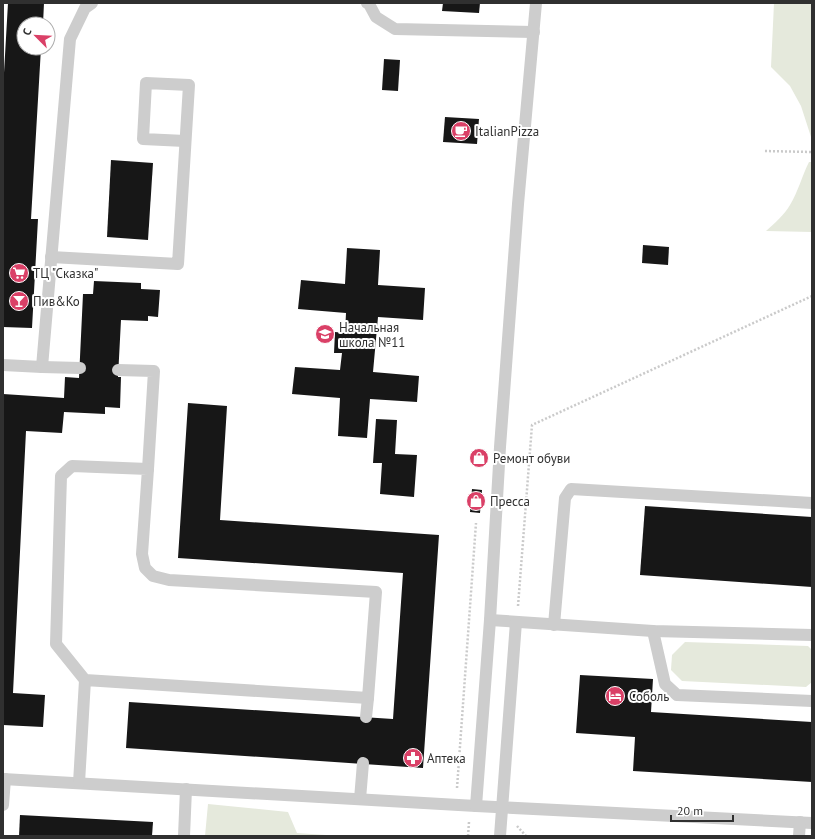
<svg xmlns="http://www.w3.org/2000/svg" width="815" height="839" viewBox="0 0 815 839" font-family="'PT Sans',sans-serif">
<style>
.green{fill:#e5e9dc}
.building{fill:#171717}
.lines{fill:none;stroke-linecap:round;stroke-linejoin:round}
.path{stroke:#cacaca;stroke-width:2.5;stroke-dasharray:2 2;stroke-linecap:butt}
.lane{stroke:#cdcdcd;stroke-width:12}
.labels{text-anchor:middle;stroke-width:4;stroke-linejoin:round;paint-order:stroke}
.poi-label{font-size:13px;fill:#303030;stroke:#fff;text-anchor:start}
</style>
<rect width="100%" height="100%" fill="#fff"/>
<!-- green -->
<g class="green">
<path d="M 774,3 L 812,3 L 812,140 L 801,106 L 790,86 L 771,67 Z"/>
<path d="M 809,162 L 812,162 L 812,232 L 766,231 C 775,223 784,215 790,205 C 798,192 802,176 809,162 Z"/>
<path d="M 685,642 L 808,646 L 812,650 L 812,682 L 806,687 L 682,681 L 671,670 L 672,655 Z"/>
<path d="M 208,804 L 288,812 L 297,833 L 341,836 L 205,836 Z"/>
</g>
<!-- building -->
<g class="building">
<path d="M 8,3 L 44,3 L 43,24 L 24,24 L 24,48 L 41,48 L 31,219 L 38,219 L 32,328 L 3,327 L 3,90 Z"/>
<path d="M 443,3 L 480,3 L 479,13 L 442,11 Z"/>
<path d="M 384,59 L 400,60 L 398,91 L 382,90 Z"/>
<path d="M 445,117 L 479,119 L 477,144 L 443,142 Z"/>
<path d="M 111,160 L 153,163 L 148,240 L 107,237 Z"/>
<path d="M 643,245 L 669,247 L 668,265 L 642,263 Z"/>
<path d="M 347,248 L 380,250 L 378,285 L 425,288 L 423,320 L 378,317 L 373,372 L 419,376 L 417,402 L 370,399 L 367,438 L 338,436 L 340,398 L 292,394 L 295,367 L 340,370 L 342,353 L 334,353 L 335,332 L 345,333 L 346,313 L 298,309 L 301,280 L 345,284 Z"/>
<path d="M 94,281 L 141,283 L 141,289 L 160,290 L 158,317 L 148,316 L 148,321 L 121,320 L 118,377 L 121,377 L 120,408 L 105,407 L 105,414 L 64,412 L 62,433 L 26,431 L 13,693 L 45,695 L 43,727 L 3,725 L 3,394 L 64,398 L 65,377 L 79,378 L 83,294 L 93,294 Z"/>
<path d="M 188,403 L 227,406 L 220,520 L 439,535 L 423,768 L 126,748 L 129,702 L 393,719 L 403,573 L 178,558 Z"/>
<path d="M 376,419 L 397,420 L 395,454 L 417,455 L 414,497 L 380,494 L 382,463 L 373,463 Z"/>
<path d="M 475,449 L 485,450 L 484,466 L 474,466 Z"/>
<path d="M 472,489 L 482,490 L 480,513 L 470,512 Z"/>
<path d="M 645,506 L 812,517 L 812,587 L 640,575 Z"/>
<path d="M 580,675 L 653,679 L 651,712 L 812,722 L 812,782 L 633,771 L 635,737 L 576,733 Z"/>
<path d="M 20,815 L 153,822 L 152,836 L 19,836 Z"/>
</g>
<g class="lines">
<!-- path -->
<g class="path">
<path d="M 765,151 L 812,152"/>
<path d="M 518,606 L 532,425 L 812,296"/>
<path d="M 457,788 L 476,523"/>
<path d="M 517,826 L 526,836"/>
<path d="M 468,836 L 469,822"/>
</g>
<!-- lane -->
<g class="lane">
<path d="M 367,3 L 369,4 L 376,17 L 395,29 L 534,32"/>
<path d="M 51,257 L 178,264 L 189,85 L 146,83 L 143,139 L 185,141"/>
<path d="M 3,365 L 42,367 L 70,39 L 85,8 L 92,3"/>
<path d="M 42,367 L 80,368"/>
<path d="M 118,370 L 154,371 L 148,469"/>
<path d="M 490,620 L 653,631 L 812,635"/>
<path d="M 554,625 L 565,498 L 571,489 L 812,503"/>
<path d="M 653,631 L 665,684 L 677,695 L 812,701"/>
<path d="M 366,717 L 368,698"/>
<path d="M 3,779 L 476,806 L 490,620 L 500,447 L 518,204 L 536,3"/>
<path d="M 79,783 L 85,680 L 56,644 L 61,476 L 72,466 L 148,469 L 142,554 L 145,568 L 153,576 L 169,580 L 376,592 L 368,698 L 85,680"/>
<path d="M 360,799 L 363,763"/>
<path d="M 3,805 L 5,779"/>
<path d="M 476,806 L 812,823"/>
<path d="M 184,836 L 186,789"/>
<path d="M 500,836 L 516,622"/>
<path d="M 799,836 L 800,822"/>
</g>
</g>
<!-- icons -->
<defs>
<symbol id="cafe-disc" viewBox="-11 -11 22 22"><circle r="9.5" fill="#da4067" stroke="#fff"/><path d="M-5.5-4.5H6V0H3Q3 3.5 0 3.5H-2.5Q-5.5 3.5-5.5 0ZM3-3.2v2h1.7v-2ZM-6 4.5H4V6H-6Z" fill="#fff"/></symbol>
<symbol id="supermarket-disc" viewBox="-11 -11 22 22"><circle r="9.5" fill="#da4067" stroke="#fff"/><path d="M-6-5.5h2.5l.6 2H6L4.5 2H-2.5L-4.4-4H-6ZM-1.5 3.2a1.3 1.3 0 1 0 .1 0ZM3 3.2a1.3 1.3 0 1 0 .1 0Z" fill="#fff"/></symbol>
<symbol id="bar-disc" viewBox="-11 -11 22 22"><circle r="9.5" fill="#da4067" stroke="#fff"/><path d="M-6-5H6L.8 .8V4.5H3.5V6h-7V4.5H-.8V.8Z" fill="#fff"/></symbol>
<symbol id="school-disc" viewBox="-11 -11 22 22"><circle r="9.5" fill="#da4067" stroke="#fff"/><path d="M0-5L7-2L0 1L-7-2ZM-4 1L0 2.5L4 1V4Q0 6-4 4Z" fill="#fff"/></symbol>
<symbol id="shop-disc" viewBox="-11 -11 22 22"><circle r="9.5" fill="#da4067" stroke="#fff"/><path d="M-5-2.5h2.3a2.7 3.5 0 0 1 5.4 0H5L5.5 6h-11ZM-1.5-2.5h3a1.5 2.3 0 0 0-3 0Z" fill="#fff"/></symbol>
<symbol id="hotel-disc" viewBox="-11 -11 22 22"><circle r="9.5" fill="#da4067" stroke="#fff"/><path d="M-6-4.5h1.5V1H6V5H4.5V3h-9V5H-6ZM-4 0a1.8 1.8 0 1 1 3.6 0ZM.5 0V-2.5h3Q6-2.5 6 0Z" fill="#fff"/></symbol>
<symbol id="pharmacy-disc" viewBox="-11 -11 22 22"><circle r="9.5" fill="#da4067" stroke="#fff"/><path d="M-2-6h4v4h4v4h-4v4h-4v-4h-4v-4h4Z" fill="#fff"/></symbol>
</defs>
<g fill-rule="evenodd">
<use href="#cafe-disc" x="450" y="120" width="22" height="22"/>
<use href="#supermarket-disc" x="8" y="262" width="22" height="22"/>
<use href="#bar-disc" x="8" y="290" width="22" height="22"/>
<use href="#school-disc" x="314" y="323" width="22" height="22"/>
<use href="#shop-disc" x="468" y="447" width="22" height="22"/>
<use href="#shop-disc" x="465" y="490" width="22" height="22"/>
<use href="#hotel-disc" x="604" y="685" width="22" height="22"/>
<use href="#pharmacy-disc" x="402" y="747" width="22" height="22"/>
</g>
<g class="labels">
<!-- poi labels -->
<g class="poi-label">
<text x="475" y="136">ItalianPizza</text>
<text x="33" y="278">ТЦ "Сказка"</text>
<text x="33" y="306">Пив&amp;Ко</text>
<text x="339" y="332">Начальная<tspan x="339" dy="15">школа №11</tspan></text>
<text x="493" y="463">Ремонт обуви</text>
<text x="490" y="506">Пресса</text>
<text x="629" y="701">Соболь</text>
<text x="427" y="763">Аптека</text>
</g>
</g>
<!-- border -->
<rect width="815" height="839" fill="none" stroke="#303030" stroke-width="8"/>
<!-- north arrow -->
<g transform="translate(36 36) rotate(294)"><circle r="19" fill="#ffffff" stroke="#acacac"/>
<path d="M0-3L7 15L0 10L-7 15Z" fill="#da4067"/>
<text y="-6" font-size="11" font-weight="bold" text-anchor="middle" fill="#303030">С</text>
</g>
<!-- scale -->
<path d="M671 815v6h62v-6" fill="none" stroke="#303030" stroke-width="2"/>
<text x="677" y="815" font-size="12" fill="#303030" stroke="#ffffff" stroke-width="3" paint-order="stroke">20 m</text>
</svg>
